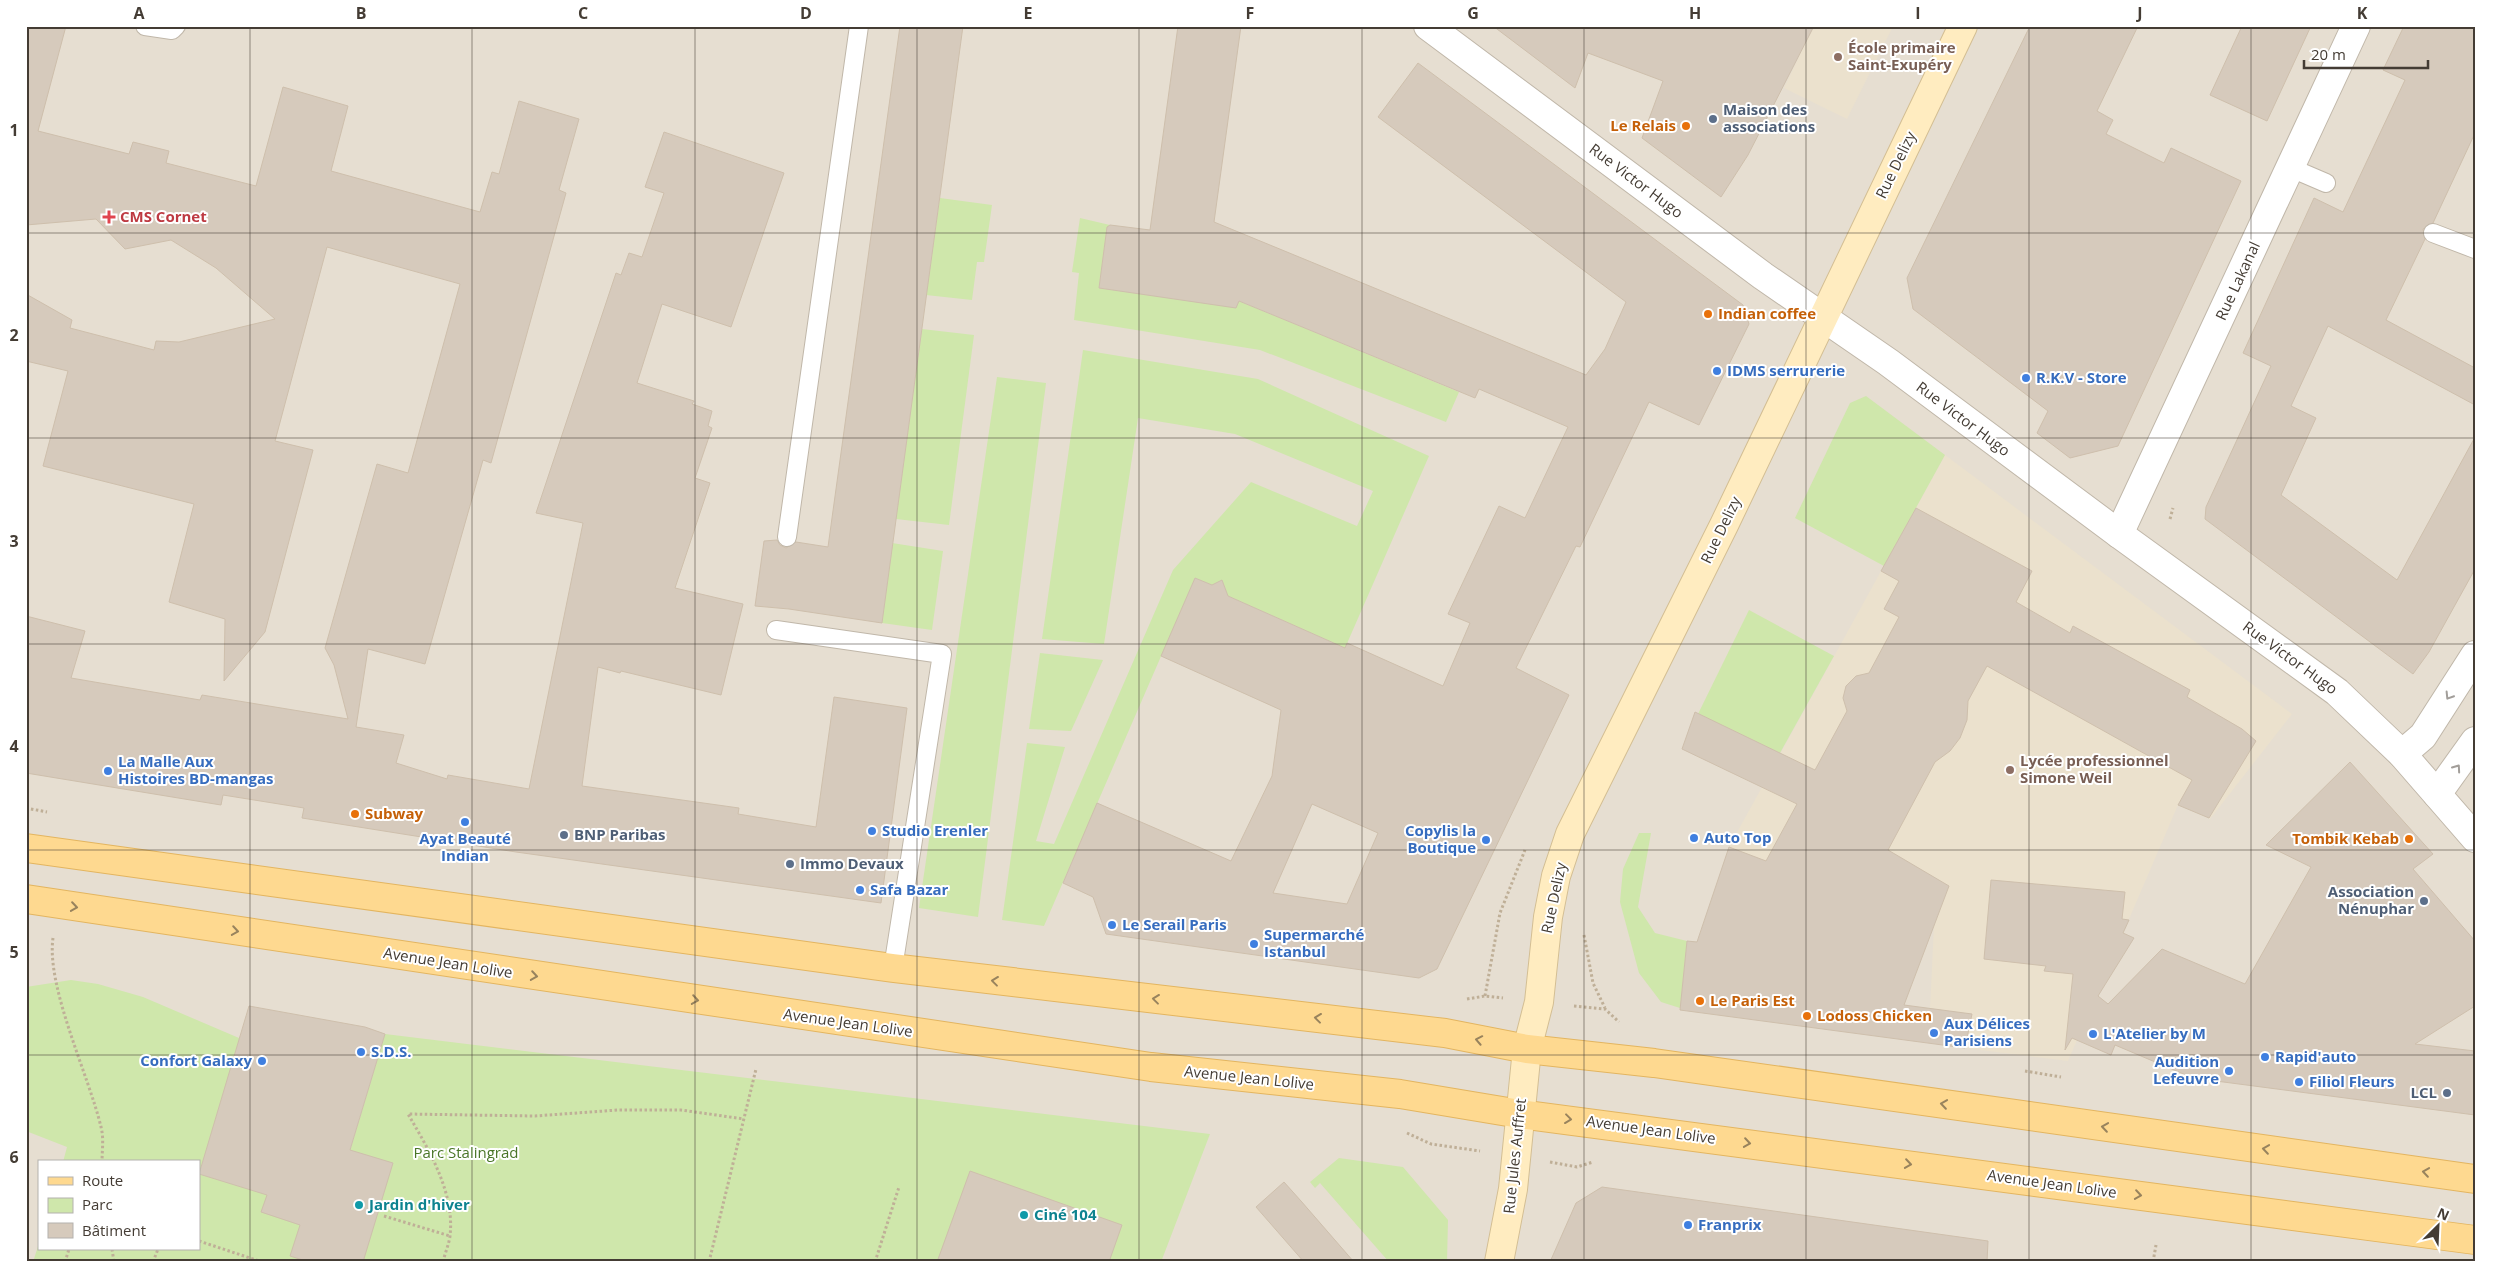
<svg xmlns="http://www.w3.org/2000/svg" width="2501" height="1288" viewBox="0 0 2501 1288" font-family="'Open Sans',sans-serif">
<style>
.residential{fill:#e6ded1;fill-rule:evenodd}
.education{fill:#ebe1cd}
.green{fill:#cfe7ab}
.building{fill:#d6cabc;stroke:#cebfac;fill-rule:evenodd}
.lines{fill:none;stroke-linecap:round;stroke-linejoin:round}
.service-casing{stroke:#c0b7a9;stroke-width:20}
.minor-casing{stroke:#c0b7a9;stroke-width:30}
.tertiary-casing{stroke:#c0b7a9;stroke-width:30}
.secondary-casing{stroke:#d3be93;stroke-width:30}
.primary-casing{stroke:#e3b560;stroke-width:30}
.path{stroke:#bfaf97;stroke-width:3;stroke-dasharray:2.5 2.5;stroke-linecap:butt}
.service{stroke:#fff;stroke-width:18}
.minor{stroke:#fff;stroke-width:28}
.tertiary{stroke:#fff;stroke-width:28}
.secondary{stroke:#ffecc0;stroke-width:28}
.primary{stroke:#fed990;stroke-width:28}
.oneway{stroke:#a29e9a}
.oneway2{stroke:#98835d}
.grid{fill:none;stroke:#443c34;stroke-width:1;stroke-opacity:0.55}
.education-dot{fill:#8d6e63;stroke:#fff;stroke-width:2}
.service-dot{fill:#5c6f8a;stroke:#fff;stroke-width:2}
.food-dot{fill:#e8710a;stroke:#fff;stroke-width:2}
.health-dot{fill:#e0444e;stroke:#fff;stroke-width:2}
.shop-dot{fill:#3f7fe0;stroke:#fff;stroke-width:2}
.culture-dot{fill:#0f9aa8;stroke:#fff;stroke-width:2}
.labels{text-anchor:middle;stroke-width:4;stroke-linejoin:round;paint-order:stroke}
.education-label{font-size:15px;font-weight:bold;fill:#785e54;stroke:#fff;text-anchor:start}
.service-label{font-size:15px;font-weight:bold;fill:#4e5e75;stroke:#fff;text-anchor:start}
.food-label{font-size:15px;font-weight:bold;fill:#c56008;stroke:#fff;text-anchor:start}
.street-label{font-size:15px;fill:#443c34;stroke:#fff}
.health-label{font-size:15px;font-weight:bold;fill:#be3a42;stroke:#fff;text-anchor:start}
.shop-label{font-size:15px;font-weight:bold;fill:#366cbe;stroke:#fff;text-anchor:start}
.park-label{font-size:15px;fill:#497527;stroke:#fff}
.culture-label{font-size:15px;font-weight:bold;fill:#0d838f;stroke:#fff;text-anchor:start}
.neatline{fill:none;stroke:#443c34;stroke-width:2}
.grid-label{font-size:16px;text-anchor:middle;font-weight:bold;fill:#443c34}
</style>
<rect width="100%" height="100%" fill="#f2ede3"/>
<!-- residential -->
<path class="residential" d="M 26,26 L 2475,26 L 2475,1262 L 26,1262 ZM 39,1162 L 199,1162 L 199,1249 L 39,1249 Z"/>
<!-- education -->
<g class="education">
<path d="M 1814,26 L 1893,26 L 1847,119 L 1784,88 Z"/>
<path d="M 1945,455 L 2292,714 L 2210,819 L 2178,805 L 2068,1061 L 1965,1048 L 1972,1014 L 1930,1009 L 1934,926 L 1729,847 Z"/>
</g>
<!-- green -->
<g class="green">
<path d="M 940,198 L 992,205 L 984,262 L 977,262 L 972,300 L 926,295 Z"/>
<path d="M 1080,218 L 1110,225 L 1107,228 L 1099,288 L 1236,307 L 1239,301 L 1459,392 L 1446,422 L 1260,350 L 1074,320 L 1079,273 L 1072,272 Z"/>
<path d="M 922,329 L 974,335 L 949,525 L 896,519 Z"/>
<path d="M 1083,350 L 1258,379 L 1429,456 L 1345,648 L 1228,596 L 1222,580 L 1212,585 L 1195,578 L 1044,926 L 1002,920 L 1027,743 L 1065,747 L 1036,841 L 1054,844 L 1173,570 L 1251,482 L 1357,526 L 1373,491 L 1235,434 L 1138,418 L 1104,644 L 1042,639 Z"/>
<path d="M 997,377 L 1046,383 L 978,917 L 919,908 Z"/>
<path d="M 1866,396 L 1945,455 L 1884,566 L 1795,518 L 1850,403 Z"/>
<path d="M 892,543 L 943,551 L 932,630 L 882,623 Z"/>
<path d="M 1749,610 L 1834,656 L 1780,753 L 1698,714 Z"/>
<path d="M 1040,653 L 1103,660 L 1071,731 L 1029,729 Z"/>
<path d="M 1639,833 L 1651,833 L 1638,907 L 1655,933 L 1687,941 L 1680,1008 L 1661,1002 L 1639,973 L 1620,902 L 1623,869 Z"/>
<path d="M 71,980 L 98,984 L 143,997 L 239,1038 L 331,1214 L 385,1034 L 1210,1134 L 1161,1262 L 33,1262 L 39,1243 L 39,1249 L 199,1249 L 199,1162 L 63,1162 L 67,1147 L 26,1131 L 26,987 Z"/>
<path d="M 1339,1158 L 1403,1167 L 1448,1220 L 1447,1262 L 1389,1262 L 1320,1183 L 1315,1188 L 1310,1182 Z"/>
</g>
<!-- building -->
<g class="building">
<path d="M 26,26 L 66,26 L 38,131 L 129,154 L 133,142 L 169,151 L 166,163 L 256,186 L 283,87 L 348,106 L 331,171 L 480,212 L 492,172 L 499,174 L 519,101 L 579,119 L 559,190 L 566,193 L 491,463 L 483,460 L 425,664 L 368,649 L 356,727 L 404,735 L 396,763 L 447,779 L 448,775 L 529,789 L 583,523 L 536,513 L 616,273 L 621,275 L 629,253 L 642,257 L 664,193 L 645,187 L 664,132 L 784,173 L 731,327 L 662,304 L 637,383 L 694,401 L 692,404 L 712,411 L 708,426 L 712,428 L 695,478 L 710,483 L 675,588 L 743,604 L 721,695 L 621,671 L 620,673 L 598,667 L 582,786 L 739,808 L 738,814 L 816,827 L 834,697 L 907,708 L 881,903 L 516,852 L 302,818 L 304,808 L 223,795 L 221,805 L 26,773 L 26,616 L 85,631 L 71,678 L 200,700 L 202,695 L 348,719 L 334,665 L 325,648 L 377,464 L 408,473 L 460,284 L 327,247 L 275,441 L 313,450 L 265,632 L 224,681 L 225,619 L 169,602 L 194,504 L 43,466 L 68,371 L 26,361 L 26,294 L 72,320 L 70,328 L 154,350 L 156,341 L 179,342 L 275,319 L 216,268 L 171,240 L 125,249 L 96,219 L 26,225 Z"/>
<path d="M 900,26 L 963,26 L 882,623 L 789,609 L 755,606 L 764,541 L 777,540 L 780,545 L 786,548 L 796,542 L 828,547 Z"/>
<path d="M 1178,26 L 1241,26 L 1214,222 L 1586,375 L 1605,349 L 1626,302 L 1378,117 L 1418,63 L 1743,305 L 1749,324 L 1699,425 L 1649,402 L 1580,547 L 1576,546 L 1516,668 L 1569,695 L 1437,969 L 1419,978 L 1106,934 L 1093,897 L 1063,883 L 1097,803 L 1231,861 L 1272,776 L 1281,710 L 1161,656 L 1195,578 L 1212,585 L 1222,580 L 1228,596 L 1345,648 L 1347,643 L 1443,686 L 1470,623 L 1448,614 L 1499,506 L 1525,518 L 1568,427 L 1479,389 L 1475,398 L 1239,301 L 1236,308 L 1099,288 L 1107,227 L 1110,225 L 1150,230 ZM 1312,804 L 1378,833 L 1347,904 L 1273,893 Z"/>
<path d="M 1493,26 L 1814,26 L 1748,155 L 1721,197 L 1642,138 L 1663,81 L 1588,53 L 1575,88 Z"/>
<path d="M 2030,26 L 2138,26 L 2097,111 L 2113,120 L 2106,134 L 2164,163 L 2171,148 L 2241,181 L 2118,446 L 2070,458 L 2037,433 L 2048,411 L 1913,309 L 1907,278 Z"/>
<path d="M 2242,26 L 2311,26 L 2267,121 L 2210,95 Z"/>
<path d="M 2404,26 L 2475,26 L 2475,133 L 2433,223 L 2423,229 L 2425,239 L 2386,320 L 2475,368 L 2475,405 L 2328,326 L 2291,406 L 2316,418 L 2281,495 L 2397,580 L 2475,437 L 2475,569 L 2429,652 L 2413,674 L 2205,519 L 2206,507 L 2271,366 L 2243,353 L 2314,198 L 2343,212 L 2405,80 L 2383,70 Z"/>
<path d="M 1916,508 L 2032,571 L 2016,602 L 2070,633 L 2073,626 L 2190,690 L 2187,697 L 2242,729 L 2256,741 L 2209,818 L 2178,805 L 2192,780 L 1987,666 L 1968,701 L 1967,720 L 1960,738 L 1950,751 L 1935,762 L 1888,850 L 1949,886 L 1904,1005 L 1972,1014 L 1965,1048 L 1680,1010 L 1687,941 L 1697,942 L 1729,847 L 1766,861 L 1797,804 L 1682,749 L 1695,712 L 1815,770 L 1847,711 L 1843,698 L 1846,686 L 1856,676 L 1869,673 L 1899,617 L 1884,609 L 1899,581 L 1881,571 Z"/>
<path d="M 2350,762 L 2433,854 L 2413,869 L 2475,941 L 2475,1006 L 2415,1044 L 2475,1051 L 2475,1115 L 2193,1078 L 2115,1045 L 2111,1055 L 2072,1038 L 2065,1050 L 2073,974 L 2044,971 L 2046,966 L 1984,959 L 1991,880 L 2125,892 L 2122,919 L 2129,920 L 2123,933 L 2134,938 L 2098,996 L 2108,1004 L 2162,949 L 2245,984 L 2311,867 L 2266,845 Z"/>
<path d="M 249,1006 L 365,1027 L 385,1034 L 350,1150 L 393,1163 L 363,1262 L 309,1262 L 290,1256 L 300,1225 L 261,1212 L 267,1195 L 199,1174 Z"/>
<path d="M 970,1171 L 1122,1225 L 1109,1262 L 937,1262 Z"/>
<path d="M 1284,1182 L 1301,1201 L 1354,1262 L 1304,1262 L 1256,1207 Z"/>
<path d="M 1602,1187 L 1988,1241 L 1987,1262 L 1550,1262 L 1576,1203 Z"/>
</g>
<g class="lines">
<defs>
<g id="service">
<path d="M 145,26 L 172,30 L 176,26"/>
<path d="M 2291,168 L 2326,183"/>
<path d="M 2433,233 L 2475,249"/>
<path d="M 787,537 L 859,26"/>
<path d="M 776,630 L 942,654 L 893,968"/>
</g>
<g id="minor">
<path d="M 2119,534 L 2356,26"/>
<path d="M 2402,754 L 2423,736 L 2475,655"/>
<path d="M 2437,794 L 2475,741"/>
</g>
<path id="tertiary" d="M 1428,26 L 1763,276 L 1888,362 L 2119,534 L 2337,692 L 2402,754 L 2475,838"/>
<path id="secondary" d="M 1499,1262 L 1513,1189 L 1527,1049 L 1539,1002 L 1548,917 L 1556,876 L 1570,834 L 1724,525 L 1963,26"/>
<g id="primary">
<path d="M 26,848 L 893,968 L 1445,1033 L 1527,1049 L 1654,1063 L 2475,1179"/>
<path d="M 26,899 L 1151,1067 L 1400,1094 L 1520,1114 L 2475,1240"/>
</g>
</defs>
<!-- service casing -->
<use href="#service" class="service-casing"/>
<!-- minor casing -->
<use href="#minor" class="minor-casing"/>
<!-- tertiary casing -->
<use href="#tertiary" class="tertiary-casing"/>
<!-- secondary casing -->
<use href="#secondary" class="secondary-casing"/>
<!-- primary casing -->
<use href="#primary" class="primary-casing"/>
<!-- path -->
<g class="path">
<path d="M 2170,519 L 2173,508"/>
<path d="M 26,808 L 47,812"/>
<path d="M 1584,935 L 1593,983 L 1605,1008"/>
<path d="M 53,938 C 46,987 89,1076 101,1127 C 104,1138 102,1151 102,1162"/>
<path d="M 1485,996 L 1500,913 L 1525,850"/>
<path d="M 1467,999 L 1485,996 L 1503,998"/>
<path d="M 1574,1006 L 1605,1009 L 1619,1022"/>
<path d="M 2025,1071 L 2061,1077"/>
<path d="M 1407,1133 L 1431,1144 L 1480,1151"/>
<path d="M 1550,1162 L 1577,1167 L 1593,1162"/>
<path d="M 384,1216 L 450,1236"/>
<path d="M 199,1241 L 262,1262"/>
<path d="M 112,1249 L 114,1262"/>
<path d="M 65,1262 L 69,1249"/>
<path d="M 153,1262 L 158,1249"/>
<path d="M 443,1262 C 445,1253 449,1244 450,1236 C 455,1193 429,1150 408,1114 L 535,1116 L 618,1110 L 681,1110 L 744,1119"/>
<path d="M 709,1262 L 756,1069"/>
<path d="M 875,1262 L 899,1187"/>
<path d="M 2153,1262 L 2156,1245"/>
</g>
<!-- service -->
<use href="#service" class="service"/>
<!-- minor -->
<use href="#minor" class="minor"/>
<!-- tertiary -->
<use href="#tertiary" class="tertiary"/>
<!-- secondary -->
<use href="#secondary" class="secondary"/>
<!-- primary -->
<use href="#primary" class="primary"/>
</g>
<!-- one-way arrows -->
<defs><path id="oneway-chevron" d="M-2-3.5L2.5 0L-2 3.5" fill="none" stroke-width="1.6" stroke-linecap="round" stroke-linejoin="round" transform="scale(1.25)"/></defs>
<g class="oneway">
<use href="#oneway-chevron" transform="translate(2449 696) rotate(122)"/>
<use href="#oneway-chevron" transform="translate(2457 768) rotate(-55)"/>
</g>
<g class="oneway2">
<use href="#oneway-chevron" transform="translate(74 907) rotate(8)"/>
<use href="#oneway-chevron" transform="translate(235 931) rotate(9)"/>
<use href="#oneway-chevron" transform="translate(534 976) rotate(9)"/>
<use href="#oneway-chevron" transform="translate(995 981) rotate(-173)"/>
<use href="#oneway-chevron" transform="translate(1156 999) rotate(-173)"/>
<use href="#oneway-chevron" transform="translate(695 1000) rotate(9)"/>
<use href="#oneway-chevron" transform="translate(1318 1018) rotate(-173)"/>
<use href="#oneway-chevron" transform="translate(1479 1040) rotate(-169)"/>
<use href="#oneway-chevron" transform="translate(1944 1104) rotate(-172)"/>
<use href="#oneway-chevron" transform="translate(1568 1119) rotate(7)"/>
<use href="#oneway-chevron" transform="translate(2105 1127) rotate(-172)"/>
<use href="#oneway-chevron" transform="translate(1747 1143) rotate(8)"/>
<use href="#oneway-chevron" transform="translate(2266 1149) rotate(-172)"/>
<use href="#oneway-chevron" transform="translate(1908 1164) rotate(8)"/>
<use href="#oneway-chevron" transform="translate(2426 1172) rotate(-172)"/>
<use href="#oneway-chevron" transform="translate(2138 1195) rotate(8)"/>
</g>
<!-- grid -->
<path class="grid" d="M 250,26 L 250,1262M 472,26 L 472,1262M 695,26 L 695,1262M 917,26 L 917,1262M 1139,26 L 1139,1262M 1362,26 L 1362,1262M 1584,26 L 1584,1262M 1806,26 L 1806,1262M 2029,26 L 2029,1262M 2251,26 L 2251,1262M 26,233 L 2475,233M 26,438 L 2475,438M 26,644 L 2475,644M 26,850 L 2475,850M 26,1055 L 2475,1055"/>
<!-- markers -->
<g class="education-dot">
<circle cx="1838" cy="57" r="5"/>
<circle cx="2010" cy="770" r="5"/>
</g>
<g class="service-dot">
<circle cx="1713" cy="119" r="5"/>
<circle cx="564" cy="835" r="5"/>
<circle cx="790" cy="864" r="5"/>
<circle cx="2424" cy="901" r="5"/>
<circle cx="2447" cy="1093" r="5"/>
</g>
<g class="food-dot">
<circle cx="1686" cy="126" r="5"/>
<circle cx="1708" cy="314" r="5"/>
<circle cx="355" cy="814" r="5"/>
<circle cx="2409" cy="839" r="5"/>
<circle cx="1700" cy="1001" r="5"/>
<circle cx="1807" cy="1016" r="5"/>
</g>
<path class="health-dot" d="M106.5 209.5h5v5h5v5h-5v5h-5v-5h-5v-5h5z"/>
<g class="shop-dot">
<circle cx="1717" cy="371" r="5"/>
<circle cx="2026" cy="378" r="5"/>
<circle cx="108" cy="771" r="5"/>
<circle cx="465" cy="822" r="5"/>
<circle cx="872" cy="831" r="5"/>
<circle cx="1694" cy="838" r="5"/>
<circle cx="1486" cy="840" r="5"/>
<circle cx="860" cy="890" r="5"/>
<circle cx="1112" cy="925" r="5"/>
<circle cx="1254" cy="944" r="5"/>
<circle cx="1934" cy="1033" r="5"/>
<circle cx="2093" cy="1034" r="5"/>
<circle cx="361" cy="1052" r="5"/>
<circle cx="2265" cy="1057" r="5"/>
<circle cx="262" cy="1061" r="5"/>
<circle cx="2229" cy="1071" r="5"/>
<circle cx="2299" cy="1082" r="5"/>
<circle cx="1688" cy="1225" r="5"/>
</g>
<g class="culture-dot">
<circle cx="359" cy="1205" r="5"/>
<circle cx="1024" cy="1215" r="5"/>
</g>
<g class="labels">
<!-- education labels -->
<g class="education-label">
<text x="1848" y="53">École primaire<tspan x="1848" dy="17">Saint-Exupéry</tspan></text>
<text x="2020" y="766">Lycée professionnel<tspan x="2020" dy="17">Simone Weil</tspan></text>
</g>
<!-- service labels -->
<g class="service-label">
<text x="1723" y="115">Maison des<tspan x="1723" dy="17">associations</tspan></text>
<text x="574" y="840">BNP Paribas</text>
<text x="800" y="869">Immo Devaux</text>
<text x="2414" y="897" text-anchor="end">Association<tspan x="2414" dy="17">Nénuphar</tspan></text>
<text x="2437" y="1098" text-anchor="end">LCL</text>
</g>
<!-- food labels -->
<g class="food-label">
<text x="1676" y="131" text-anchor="end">Le Relais</text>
<text x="1718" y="319">Indian coffee</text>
<text x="365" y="819">Subway</text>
<text x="2399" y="844" text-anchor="end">Tombik Kebab</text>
<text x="1710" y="1006">Le Paris Est</text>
<text x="1817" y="1021">Lodoss Chicken</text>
</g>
<!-- street labels -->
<g class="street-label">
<text transform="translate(1896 165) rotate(-64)" y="5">Rue Delizy</text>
<text transform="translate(1636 181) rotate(37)" y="5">Rue Victor Hugo</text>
<text transform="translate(2238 281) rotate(-65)" y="5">Rue Lakanal</text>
<text transform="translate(1963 419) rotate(37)" y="5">Rue Victor Hugo</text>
<text transform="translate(1721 530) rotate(-64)" y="5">Rue Delizy</text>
<text transform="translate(2290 658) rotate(36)" y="5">Rue Victor Hugo</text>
<text transform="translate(1554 898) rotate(-78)" y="5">Rue Delizy</text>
<text transform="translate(448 963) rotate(9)" y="5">Avenue Jean Lolive</text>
<text transform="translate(848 1023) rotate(8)" y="5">Avenue Jean Lolive</text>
<text transform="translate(1249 1078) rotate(6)" y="5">Avenue Jean Lolive</text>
<text transform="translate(1651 1130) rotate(8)" y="5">Avenue Jean Lolive</text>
<text transform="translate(1515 1156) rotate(-84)" y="5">Rue Jules Auffret</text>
<text transform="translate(2052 1184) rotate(8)" y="5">Avenue Jean Lolive</text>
</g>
<!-- health labels -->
<g class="health-label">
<text x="120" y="222">CMS Cornet</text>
</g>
<!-- shop labels -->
<g class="shop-label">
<text x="1727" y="376">IDMS serrurerie</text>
<text x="2036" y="383">R.K.V - Store</text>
<text x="118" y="767">La Malle Aux<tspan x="118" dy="17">Histoires BD-mangas</tspan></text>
<text x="882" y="836">Studio Erenler</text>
<text x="1476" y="836" text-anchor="end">Copylis la<tspan x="1476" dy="17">Boutique</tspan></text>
<text x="1704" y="843">Auto Top</text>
<text x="465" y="844" text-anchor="middle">Ayat Beauté<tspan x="465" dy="17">Indian</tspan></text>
<text x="870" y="895">Safa Bazar</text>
<text x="1122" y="930">Le Serail Paris</text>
<text x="1264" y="940">Supermarché<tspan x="1264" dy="17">Istanbul</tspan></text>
<text x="1944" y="1029">Aux Délices<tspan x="1944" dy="17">Parisiens</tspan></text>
<text x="2103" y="1039">L'Atelier by M</text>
<text x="371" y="1057">S.D.S.</text>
<text x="2275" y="1062">Rapid'auto</text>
<text x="252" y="1066" text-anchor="end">Confort Galaxy</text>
<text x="2219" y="1067" text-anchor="end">Audition<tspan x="2219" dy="17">Lefeuvre</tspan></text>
<text x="2309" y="1087">Filiol Fleurs</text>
<text x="1698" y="1230">Franprix</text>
</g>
<!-- park labels -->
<g class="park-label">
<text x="466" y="1158">Parc Stalingrad</text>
</g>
<!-- culture labels -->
<g class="culture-label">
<text x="369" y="1210">Jardin d'hiver</text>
<text x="1034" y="1220">Ciné 104</text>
</g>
</g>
<!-- border -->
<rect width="2501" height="1288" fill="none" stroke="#ffffff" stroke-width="55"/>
<!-- legend -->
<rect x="38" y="1160" width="162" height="90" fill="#ffffff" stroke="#b4b1ae"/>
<rect x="48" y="1177" width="25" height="8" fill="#fed990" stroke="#b4b1ae"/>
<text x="82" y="1186" font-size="15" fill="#443c34">Route</text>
<rect x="48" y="1198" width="25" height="15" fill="#cfe7ab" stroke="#b4b1ae"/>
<text x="82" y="1210" font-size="15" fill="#443c34">Parc</text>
<rect x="48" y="1223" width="25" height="15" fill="#d6cabc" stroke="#b4b1ae"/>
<text x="82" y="1236" font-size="15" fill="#443c34">Bâtiment</text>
<!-- north arrow -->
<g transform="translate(2438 1226) rotate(24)" stroke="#ffffff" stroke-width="4" paint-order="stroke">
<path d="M0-4L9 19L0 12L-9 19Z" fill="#443c34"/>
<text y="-8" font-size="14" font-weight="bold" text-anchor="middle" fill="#443c34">N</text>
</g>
<!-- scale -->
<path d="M2304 60v8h124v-8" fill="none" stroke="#443c34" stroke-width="2.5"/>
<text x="2311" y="60" font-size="15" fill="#443c34" stroke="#ffffff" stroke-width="4" paint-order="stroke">20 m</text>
<rect x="28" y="28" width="2446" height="1232" class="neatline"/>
<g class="grid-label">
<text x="139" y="19">A</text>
<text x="361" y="19">B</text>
<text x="583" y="19">C</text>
<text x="806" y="19">D</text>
<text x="1028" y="19">E</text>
<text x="1250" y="19">F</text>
<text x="1473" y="19">G</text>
<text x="1695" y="19">H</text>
<text x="1918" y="19">I</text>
<text x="2140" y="19">J</text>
<text x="2362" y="19">K</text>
<text x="14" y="136">1</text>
<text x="14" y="341">2</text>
<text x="14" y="547">3</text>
<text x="14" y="752">4</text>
<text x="14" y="958">5</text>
<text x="14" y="1163">6</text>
</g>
</svg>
